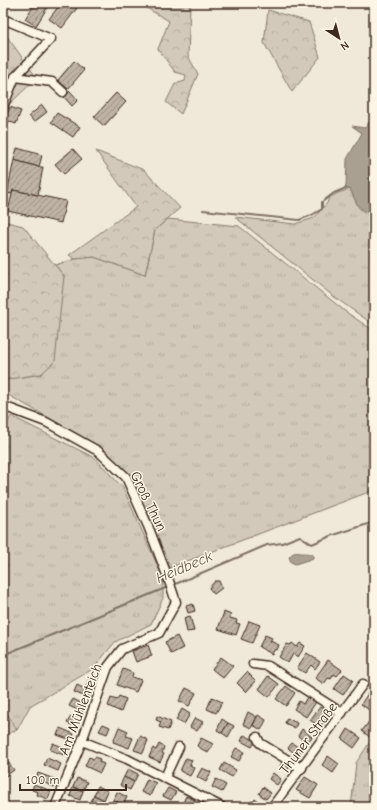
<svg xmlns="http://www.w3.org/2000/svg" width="377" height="810" viewBox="0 0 377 810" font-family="'Comic Neue',sans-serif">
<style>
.grass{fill:url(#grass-tufts);stroke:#867a6c}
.forest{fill:url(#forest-crowns);stroke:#867a6c}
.water{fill:#aaa091;stroke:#7e7163}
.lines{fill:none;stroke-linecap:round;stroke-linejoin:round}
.stream{stroke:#7e7163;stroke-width:2}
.building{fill:url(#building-hatch);stroke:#3b2a1e}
.minor-casing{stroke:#3b2a1e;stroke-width:11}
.minor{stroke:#fcf5e5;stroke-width:8}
.labels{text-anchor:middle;stroke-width:3;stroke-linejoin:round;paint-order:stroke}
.street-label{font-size:14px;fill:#3b2a1e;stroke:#fcf5e5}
.water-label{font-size:15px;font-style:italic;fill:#625346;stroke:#fcf5e5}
</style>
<defs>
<pattern id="grass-tufts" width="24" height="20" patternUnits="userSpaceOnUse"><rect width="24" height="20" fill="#d2c9ba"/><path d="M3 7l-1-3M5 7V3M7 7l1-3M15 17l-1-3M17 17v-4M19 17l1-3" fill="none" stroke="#b5ad9f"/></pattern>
<pattern id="forest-crowns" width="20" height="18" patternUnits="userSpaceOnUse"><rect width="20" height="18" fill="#d2c9ba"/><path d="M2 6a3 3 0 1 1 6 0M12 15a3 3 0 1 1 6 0" fill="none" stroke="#b5ad9f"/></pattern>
<pattern id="building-hatch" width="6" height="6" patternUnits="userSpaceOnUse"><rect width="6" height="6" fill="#beb3a4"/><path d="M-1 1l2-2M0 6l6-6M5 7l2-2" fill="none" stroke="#9c9285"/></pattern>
</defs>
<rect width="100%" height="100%" fill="#f0e9d9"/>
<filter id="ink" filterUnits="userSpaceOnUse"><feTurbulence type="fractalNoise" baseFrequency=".025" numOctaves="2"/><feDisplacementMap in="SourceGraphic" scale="8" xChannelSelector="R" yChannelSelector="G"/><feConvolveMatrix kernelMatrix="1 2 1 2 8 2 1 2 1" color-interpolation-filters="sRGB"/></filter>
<g filter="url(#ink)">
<!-- grass -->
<g class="grass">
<path d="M 350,189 L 359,208 L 372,218 L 374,218 L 374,325 L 333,296 L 235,217 L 295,224 L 314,218 L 327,203 L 329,198 L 338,193 Z"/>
<path d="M 168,219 L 239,226 L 346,312 L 374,331 L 374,490 L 169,568 L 129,476 L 100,447 L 3,392 L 3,380 L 41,374 L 64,276 L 55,265 L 75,259 L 94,257 L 145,275 L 155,230 Z"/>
<path d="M 11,416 L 95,458 L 123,488 L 163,578 L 163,598 L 151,624 L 115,642 L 93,669 L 30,706 L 17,730 L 3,707 L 3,432 Z"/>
<path d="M 374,736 L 374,807 L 351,807 L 356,763 Z"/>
</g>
<!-- forest -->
<g class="forest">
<path d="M 138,3 L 188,3 L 190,6 L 188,56 L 198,74 L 181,114 L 166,102 L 175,84 L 185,81 L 186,75 L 175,72 L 158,49 L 169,21 Z"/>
<path d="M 268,10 L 309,22 L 320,57 L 292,92 L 264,43 Z"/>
<path d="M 3,31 L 37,78 L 3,110 Z"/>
<path d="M 96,151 L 144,170 L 180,208 L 155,230 L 145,275 L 94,257 L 75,259 L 69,255 L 136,207 Z"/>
<path d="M 3,221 L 23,226 L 64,276 L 55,361 L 41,374 L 3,380 Z"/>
<path d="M 3,707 L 17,730 L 3,736 Z"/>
</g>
<!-- water -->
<g class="water">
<path d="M 374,115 L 374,213 C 357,211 357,203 350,189 L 343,189 L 346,186 L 347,159 L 362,133 L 352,126 L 365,128 Z"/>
<path d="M 296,552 C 302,554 307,552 313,555 L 313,558 L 308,560 L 295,564 L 291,562 L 289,557 L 292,554 Z"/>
</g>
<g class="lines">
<!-- stream -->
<g class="stream">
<path d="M 203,210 L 299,220 L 312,215 L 322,209 L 322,202 L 334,193 L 346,188"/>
<path d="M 173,585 L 267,545 L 282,543 L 300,536 L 312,544 L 331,536 L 374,522"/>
<path d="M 3,655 L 168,587"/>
</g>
</g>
<!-- building -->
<g class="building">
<path d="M 35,3 L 50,3 L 36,26 L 25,19 Z"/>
<path d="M 61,3 L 71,3 L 77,8 L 62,28 L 49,19 Z"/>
<path d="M 74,61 L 84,70 L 68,89 L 58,80 Z"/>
<path d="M 70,91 L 78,100 L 72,106 L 64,97 Z"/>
<path d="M 116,93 L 126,102 L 104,126 L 94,117 Z"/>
<path d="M 42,105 L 47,112 L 34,122 L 29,116 Z"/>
<path d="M 10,107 L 21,111 L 16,124 L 5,120 Z"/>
<path d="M 57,113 L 80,127 L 73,137 L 51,122 Z"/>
<path d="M 17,148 L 42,155 L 39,167 L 14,160 Z"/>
<path d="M 73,149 L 82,159 L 64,174 L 55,164 Z"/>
<path d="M 14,160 L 39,167 L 43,167 L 38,195 L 13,190 L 12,194 L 7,193 Z"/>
<path d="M 13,190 L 66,201 L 61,223 L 8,211 Z"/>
<path d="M 215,581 L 219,581 L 222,588 L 214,594 L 209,588 Z"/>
<path d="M 193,604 L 195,611 L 188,613 L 186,606 Z"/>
<path d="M 224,612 L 231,615 L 230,618 L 237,620 L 236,623 L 240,624 L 236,635 L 218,629 Z"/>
<path d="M 190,616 L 194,631 L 187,632 L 184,618 Z"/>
<path d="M 249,621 L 260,625 L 252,643 L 241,639 Z"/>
<path d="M 265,635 L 272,638 L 270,641 L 279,645 L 277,650 L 275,649 L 272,654 L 259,647 Z"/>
<path d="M 177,636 L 183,648 L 171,654 L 165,642 Z"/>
<path d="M 292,643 L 297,647 L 300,643 L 305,646 L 298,657 L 293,654 L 288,663 L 279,657 L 287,644 L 290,645 Z"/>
<path d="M 148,645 L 152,656 L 136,662 L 132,651 Z"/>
<path d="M 307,653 L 320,662 L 315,669 L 311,665 L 305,673 L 297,668 Z"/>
<path d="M 221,657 L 233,666 L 223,678 L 212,669 Z"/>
<path d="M 328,660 L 342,670 L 337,676 L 334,674 L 331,679 L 328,678 L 324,684 L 315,678 Z"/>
<path d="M 123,669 L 133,673 L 132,677 L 141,680 L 136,692 L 117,685 Z"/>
<path d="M 247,672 L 256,681 L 246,692 L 237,683 Z"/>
<path d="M 344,674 L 353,680 L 343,695 L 334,689 Z"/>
<path d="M 268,676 L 279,684 L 269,697 L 259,689 Z"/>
<path d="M 89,679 L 95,682 L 88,698 L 74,692 L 77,685 L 85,689 Z"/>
<path d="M 286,686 L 295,693 L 286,706 L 276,699 Z"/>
<path d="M 186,688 L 196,693 L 189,706 L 179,701 Z"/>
<path d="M 371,689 L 374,691 L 374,703 L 369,710 L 361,704 Z"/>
<path d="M 119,696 L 126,699 L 121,712 L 108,706 L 111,698 L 117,700 Z"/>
<path d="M 212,697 L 222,702 L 216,713 L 207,709 Z"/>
<path d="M 307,697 L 316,702 L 306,717 L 294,709 L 299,701 L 303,704 Z"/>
<path d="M 73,699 L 85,705 L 82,712 L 69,706 Z"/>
<path d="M 320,707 L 330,714 L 320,727 L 310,720 Z"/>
<path d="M 182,709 L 190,714 L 184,724 L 176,720 Z"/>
<path d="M 248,712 L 257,717 L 251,728 L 243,724 Z"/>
<path d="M 258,715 L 266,720 L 261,730 L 253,725 Z"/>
<path d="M 71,716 L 79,720 L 76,727 L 67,723 Z"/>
<path d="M 157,716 L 171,722 L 168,730 L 159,727 L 161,722 L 156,720 Z"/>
<path d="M 195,718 L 203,722 L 197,731 L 190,727 Z"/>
<path d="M 287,718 L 297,723 L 295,728 L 285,723 Z"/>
<path d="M 222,719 L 228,723 L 222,733 L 217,730 Z"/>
<path d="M 371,719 L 374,721 L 374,733 L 371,738 L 362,731 Z"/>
<path d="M 228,723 L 234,726 L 228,737 L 222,733 Z"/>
<path d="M 103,724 L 110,727 L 107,734 L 99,731 Z"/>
<path d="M 119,727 L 128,731 L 126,736 L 133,738 L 129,748 L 113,742 Z"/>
<path d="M 60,728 L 74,734 L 71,740 L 57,735 Z"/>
<path d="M 302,729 L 312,737 L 307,743 L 298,736 Z"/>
<path d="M 348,729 L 361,738 L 354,748 L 342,739 Z"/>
<path d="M 244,735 L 256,741 L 252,747 L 241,741 Z"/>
<path d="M 140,736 L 148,740 L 143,753 L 134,750 Z"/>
<path d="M 201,738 L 213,744 L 208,753 L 197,746 Z"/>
<path d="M 53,743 L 67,749 L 64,755 L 50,750 Z"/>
<path d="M 292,743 L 302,750 L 298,756 L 288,748 Z"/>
<path d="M 159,744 L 164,747 L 162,753 L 164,754 L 160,762 L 149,757 L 153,748 L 156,750 Z"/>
<path d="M 236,748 L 244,752 L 239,761 L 231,757 Z"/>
<path d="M 328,756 L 339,764 L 333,773 L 322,765 Z"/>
<path d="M 89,757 L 94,759 L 95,757 L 100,759 L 99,762 L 104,764 L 100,773 L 85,766 Z"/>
<path d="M 47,758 L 61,764 L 58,771 L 44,765 Z"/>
<path d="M 186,758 L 192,760 L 190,765 L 194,768 L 190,776 L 180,771 Z"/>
<path d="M 284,759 L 291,764 L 287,771 L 280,766 Z"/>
<path d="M 8,762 L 14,770 L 4,777 L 3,775 L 3,766 Z"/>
<path d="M 224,763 L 236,770 L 232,777 L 220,770 Z"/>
<path d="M 202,768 L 211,772 L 206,782 L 197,777 Z"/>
<path d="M 128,769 L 138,774 L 134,782 L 124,777 Z"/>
<path d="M 38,773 L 57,780 L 54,787 L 36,779 Z"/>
<path d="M 273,773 L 281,779 L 277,785 L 269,779 Z"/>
<path d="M 124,777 L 134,782 L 130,790 L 120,785 Z"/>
<path d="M 305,777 L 318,785 L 310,798 L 296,790 Z"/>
<path d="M 77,778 L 87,782 L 83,791 L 73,787 Z"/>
<path d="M 147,779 L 156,783 L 150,796 L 141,792 Z"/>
<path d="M 216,779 L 226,785 L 222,792 L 212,787 Z"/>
<path d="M 34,784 L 51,791 L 48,799 L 37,795 L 38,792 L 32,790 Z"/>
<path d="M 98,786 L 108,791 L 104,800 L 94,795 Z"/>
<path d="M 73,787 L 83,791 L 80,800 L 70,796 Z"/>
<path d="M 263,787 L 271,793 L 266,799 L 259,794 Z"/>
<path d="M 168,788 L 176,792 L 171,800 L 163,796 Z"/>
<path d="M 117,792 L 127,797 L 123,805 L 113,800 Z"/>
<path d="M 94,795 L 104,800 L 101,807 L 97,807 L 90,804 Z"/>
<path d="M 186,796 L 195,800 L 191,807 L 181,807 Z"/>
<path d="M 255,799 L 259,802 L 258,805 L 259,807 L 247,807 L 251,801 L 253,802 Z"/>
<path d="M 113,800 L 123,805 L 122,807 L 110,807 Z"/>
</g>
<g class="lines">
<defs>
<g id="minor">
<path d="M 3,19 L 51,39 L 15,77 L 3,107"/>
<path d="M 15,77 L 52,82 L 63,92"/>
<path d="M 3,406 L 46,422 L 98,451 L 126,477 L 148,526 L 167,575 L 176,602 L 159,633 L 122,649 L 108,667 L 82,741 L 55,807"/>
<path d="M 253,664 L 268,666 L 342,713"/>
<path d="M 257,737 L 260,743 L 296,765 L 302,768"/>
<path d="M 82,741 L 127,759 L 222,807"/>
<path d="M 165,777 L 179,747"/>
<path d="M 272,807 L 363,684"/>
</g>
</defs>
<!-- minor casing -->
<use href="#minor" class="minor-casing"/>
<!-- minor -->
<use href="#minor" class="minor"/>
</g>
</g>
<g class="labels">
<!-- street labels -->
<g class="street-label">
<text transform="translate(149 501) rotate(64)" y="5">Groß Thun</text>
<text transform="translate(80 709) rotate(-69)" y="5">Am Mühlenteich</text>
<text transform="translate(308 738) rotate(-53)" y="5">Thuner Straße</text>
</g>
<!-- water labels -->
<g class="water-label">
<text transform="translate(184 567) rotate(-23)" y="5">Heidbeck</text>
</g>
</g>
<!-- margin -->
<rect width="377" height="810" fill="none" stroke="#fcf5e5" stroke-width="16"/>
<rect x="8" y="8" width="361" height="794" fill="none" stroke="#3b2a1e" stroke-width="1.5" filter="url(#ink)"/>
<!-- north arrow -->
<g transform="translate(339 38) rotate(144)" stroke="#fcf5e5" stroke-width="3" paint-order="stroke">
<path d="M0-3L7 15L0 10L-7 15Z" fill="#3b2a1e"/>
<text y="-6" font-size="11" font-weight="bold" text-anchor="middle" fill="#3b2a1e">N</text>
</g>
<!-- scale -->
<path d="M20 784v6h106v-6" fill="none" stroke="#3b2a1e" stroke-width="2"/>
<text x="26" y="784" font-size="12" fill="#3b2a1e" stroke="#fcf5e5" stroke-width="3" paint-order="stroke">100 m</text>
</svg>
